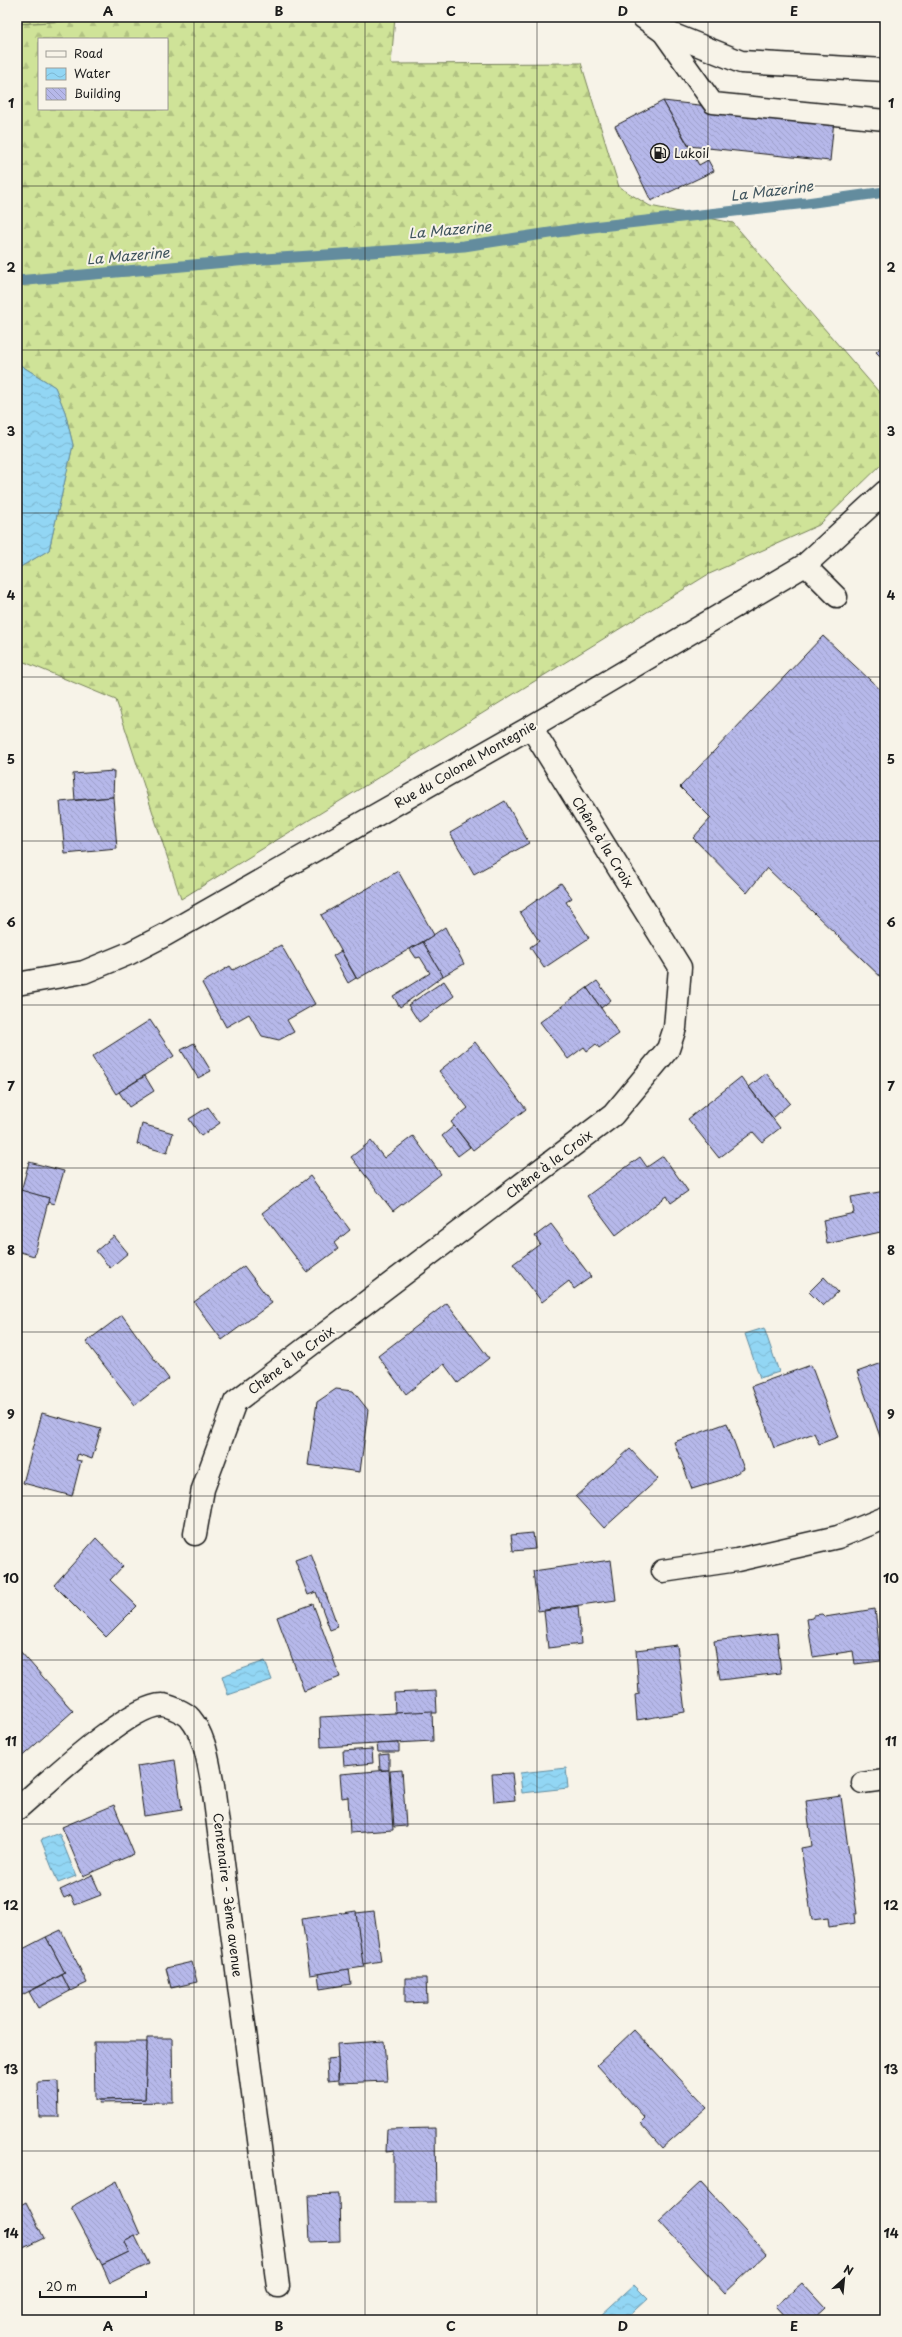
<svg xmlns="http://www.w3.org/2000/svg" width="902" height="2337" viewBox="0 0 902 2337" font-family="'Playpen Sans',sans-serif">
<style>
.grass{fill:url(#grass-dots);stroke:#76805a}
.forest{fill:url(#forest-firs);stroke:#76805a;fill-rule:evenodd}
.water{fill:url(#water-waves);stroke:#638c9e}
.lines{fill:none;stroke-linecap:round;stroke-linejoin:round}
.stream{stroke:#638c9e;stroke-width:11}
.building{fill:url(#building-back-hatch);stroke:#1c1c1c}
.lane-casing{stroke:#1c1c1c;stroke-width:23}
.street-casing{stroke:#1c1c1c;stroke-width:25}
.secondary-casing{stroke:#1c1c1c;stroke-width:25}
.lane{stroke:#f7f3e8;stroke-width:20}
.street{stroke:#f7f3e8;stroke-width:22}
.secondary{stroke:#f7f3e8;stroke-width:22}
.grid{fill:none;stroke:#1c1c1c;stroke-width:1;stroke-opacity:0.55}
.labels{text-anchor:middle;stroke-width:4;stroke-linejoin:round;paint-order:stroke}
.poi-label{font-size:13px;fill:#1c1c1c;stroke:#f7f3e8;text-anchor:start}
.street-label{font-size:13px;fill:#1c1c1c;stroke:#f7f3e8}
.water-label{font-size:14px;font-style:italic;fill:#3f545d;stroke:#f7f3e8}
.neatline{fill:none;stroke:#1c1c1c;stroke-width:1.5}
.grid-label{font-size:13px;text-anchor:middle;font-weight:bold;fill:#1c1c1c}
</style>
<defs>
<pattern id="grass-dots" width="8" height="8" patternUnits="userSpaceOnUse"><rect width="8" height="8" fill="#cfe398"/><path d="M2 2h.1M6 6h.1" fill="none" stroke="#b1c282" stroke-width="1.8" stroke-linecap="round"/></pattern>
<pattern id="forest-firs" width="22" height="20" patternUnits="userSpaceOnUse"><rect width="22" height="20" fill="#cfe398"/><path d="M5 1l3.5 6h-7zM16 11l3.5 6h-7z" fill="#b1c282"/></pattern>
<pattern id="water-waves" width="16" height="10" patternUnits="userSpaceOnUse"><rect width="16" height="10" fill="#92d6f4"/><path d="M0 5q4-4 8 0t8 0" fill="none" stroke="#7db7d1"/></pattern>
<pattern id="building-back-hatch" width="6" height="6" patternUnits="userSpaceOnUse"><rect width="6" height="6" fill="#b6b8ea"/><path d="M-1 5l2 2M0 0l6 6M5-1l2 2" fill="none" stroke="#9c9ec8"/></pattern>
</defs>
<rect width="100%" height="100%" fill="#f7f3e8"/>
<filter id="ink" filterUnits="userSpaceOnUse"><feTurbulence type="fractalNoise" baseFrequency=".025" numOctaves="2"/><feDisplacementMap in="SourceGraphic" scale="8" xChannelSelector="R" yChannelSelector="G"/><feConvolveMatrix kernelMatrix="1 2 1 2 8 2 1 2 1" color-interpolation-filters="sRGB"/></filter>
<g filter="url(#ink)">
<!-- grass -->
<path class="grass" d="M 17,17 L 100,17 L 101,19 L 17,24 Z"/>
<!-- forest -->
<path class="forest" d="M 100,17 L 395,17 L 391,64 L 581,63 L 619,187 L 650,206 L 733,223 L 885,399 L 885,461 L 819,525 L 707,575 L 181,899 L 116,700 L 17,659 L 17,569 L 49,550 L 73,445 L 65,412 L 55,387 L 17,363 L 17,24 L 100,19 ZM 39,39 L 167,39 L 167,109 L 39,109 Z"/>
<!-- water -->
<g class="water">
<path d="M 17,363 L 55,387 L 65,412 L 73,445 L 49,550 L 17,569 Z"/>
<path d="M 764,1328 L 779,1372 L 760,1378 L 745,1334 Z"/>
<path d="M 265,1661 L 272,1680 L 228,1695 L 222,1676 Z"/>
<path d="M 566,1768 L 568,1788 L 522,1793 L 520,1773 Z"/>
<path d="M 59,1833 L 76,1876 L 58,1883 L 41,1840 Z"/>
<path d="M 634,2285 L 648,2299 L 625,2320 L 604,2320 L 600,2316 Z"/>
</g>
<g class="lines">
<!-- stream -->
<path class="stream" d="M 17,281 L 248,260 L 464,246 L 583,228 L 807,203 L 885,192"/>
</g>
<!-- building -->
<g class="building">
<path d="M 663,101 L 834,120 L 830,161 L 689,146 Z"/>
<path d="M 663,101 L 699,165 L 708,160 L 714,171 L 651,201 L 615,126 Z"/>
<path d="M 885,343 L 885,361 L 876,352 Z"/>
<path d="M 823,636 L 885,694 L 885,981 L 767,868 L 747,893 L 693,838 L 711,818 L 680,787 Z"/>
<path d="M 114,771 L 113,797 L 75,800 L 73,774 Z"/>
<path d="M 113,797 L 117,849 L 65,854 L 60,802 Z"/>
<path d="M 505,801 L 529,843 L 474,874 L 450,833 Z"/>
<path d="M 398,871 L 434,935 L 357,979 L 321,915 Z"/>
<path d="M 561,883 L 572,898 L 566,902 L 589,938 L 544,968 L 530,947 L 539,941 L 520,912 Z"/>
<path d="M 445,927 L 464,964 L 443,976 L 423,942 Z"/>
<path d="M 423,942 L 443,976 L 400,1007 L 393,996 L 430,973 L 420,957 L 416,958 L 410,949 Z"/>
<path d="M 281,945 L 315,1004 L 287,1020 L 294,1032 L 279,1040 L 262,1036 L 249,1014 L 226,1027 L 202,983 L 230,966 L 233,970 Z"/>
<path d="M 341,951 L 356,978 L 348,983 L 333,956 Z"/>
<path d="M 444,981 L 454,996 L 419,1022 L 408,1005 Z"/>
<path d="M 597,981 L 611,1000 L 601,1008 L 587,988 Z"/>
<path d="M 587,988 L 619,1034 L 599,1048 L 596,1044 L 587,1051 L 584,1047 L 568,1059 L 540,1022 Z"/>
<path d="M 150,1020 L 174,1056 L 116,1094 L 92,1057 Z"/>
<path d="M 475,1042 L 526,1109 L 473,1150 L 451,1122 L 468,1108 L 439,1071 Z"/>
<path d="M 194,1043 L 211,1071 L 198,1078 L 181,1050 Z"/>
<path d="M 766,1073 L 790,1103 L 773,1118 L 749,1087 Z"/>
<path d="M 145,1076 L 154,1091 L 129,1107 L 119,1092 Z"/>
<path d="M 741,1077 L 780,1128 L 762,1142 L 753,1132 L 719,1158 L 688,1119 Z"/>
<path d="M 208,1107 L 220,1123 L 201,1136 L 189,1119 Z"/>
<path d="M 142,1124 L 173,1133 L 167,1153 L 137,1144 Z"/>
<path d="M 454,1126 L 470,1147 L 458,1156 L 442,1136 Z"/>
<path d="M 413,1136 L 441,1174 L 393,1211 L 351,1157 L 371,1141 L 384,1158 Z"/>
<path d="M 663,1156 L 688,1191 L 671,1203 L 667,1196 L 616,1235 L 587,1196 L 640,1157 L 647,1167 Z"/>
<path d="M 29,1162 L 64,1171 L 54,1204 L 47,1202 L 49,1198 L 21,1191 Z"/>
<path d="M 310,1176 L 350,1230 L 334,1243 L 338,1249 L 307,1272 L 262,1213 Z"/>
<path d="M 17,1189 L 49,1198 L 34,1256 L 17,1251 Z"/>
<path d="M 885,1191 L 885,1231 L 827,1244 L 823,1220 L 854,1213 L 851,1197 Z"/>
<path d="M 551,1224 L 591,1277 L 574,1289 L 569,1281 L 542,1302 L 513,1264 L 540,1244 L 535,1236 Z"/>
<path d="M 114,1236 L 128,1253 L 110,1268 L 96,1251 Z"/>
<path d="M 244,1266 L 272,1303 L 222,1340 L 194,1302 Z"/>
<path d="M 824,1277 L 838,1292 L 823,1306 L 809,1292 Z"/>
<path d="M 447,1303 L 489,1358 L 458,1383 L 444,1364 L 406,1394 L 378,1356 Z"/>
<path d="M 122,1315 L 169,1379 L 135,1405 L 86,1342 Z"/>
<path d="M 885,1362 L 885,1441 L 882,1442 L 857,1372 Z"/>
<path d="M 811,1365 L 838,1437 L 819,1444 L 814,1433 L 774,1448 L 752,1386 Z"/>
<path d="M 336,1389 L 353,1391 L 368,1410 L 360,1472 L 308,1465 L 317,1402 Z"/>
<path d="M 42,1413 L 101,1429 L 92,1459 L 78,1454 L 76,1460 L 81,1461 L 72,1496 L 23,1483 Z"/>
<path d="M 727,1423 L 744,1469 L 725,1479 L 692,1489 L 674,1442 Z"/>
<path d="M 630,1449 L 658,1479 L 604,1528 L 576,1497 Z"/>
<path d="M 533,1533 L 535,1549 L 513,1551 L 511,1535 Z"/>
<path d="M 96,1538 L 123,1566 L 110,1580 L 137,1606 L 106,1637 L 54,1585 Z"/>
<path d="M 311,1554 L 338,1627 L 330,1630 L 316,1592 L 308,1595 L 295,1560 Z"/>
<path d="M 611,1560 L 616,1600 L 538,1611 L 533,1571 Z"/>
<path d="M 313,1604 L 340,1677 L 304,1691 L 277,1617 Z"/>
<path d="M 578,1606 L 581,1644 L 548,1648 L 544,1611 Z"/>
<path d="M 875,1609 L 881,1661 L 855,1664 L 853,1651 L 813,1657 L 807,1619 L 812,1618 L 814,1615 L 822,1614 L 825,1617 Z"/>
<path d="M 777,1633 L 781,1673 L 720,1680 L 714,1641 Z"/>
<path d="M 677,1645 L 685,1712 L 637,1720 L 635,1695 L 639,1694 L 636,1650 Z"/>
<path d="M 20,1651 L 73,1711 L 17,1761 L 17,1654 Z"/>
<path d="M 436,1691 L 437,1713 L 395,1713 L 394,1693 Z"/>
<path d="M 432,1711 L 433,1741 L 321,1747 L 320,1717 Z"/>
<path d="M 399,1743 L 399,1752 L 378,1752 L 377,1744 Z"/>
<path d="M 372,1749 L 373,1763 L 344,1766 L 343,1751 Z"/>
<path d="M 389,1754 L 389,1770 L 380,1770 L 379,1755 Z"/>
<path d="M 175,1760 L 182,1810 L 144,1816 L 137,1766 Z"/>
<path d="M 389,1770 L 393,1830 L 350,1833 L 348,1797 L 342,1798 L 340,1774 Z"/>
<path d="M 402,1770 L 406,1826 L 394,1827 L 390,1771 Z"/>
<path d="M 512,1773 L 515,1800 L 494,1802 L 492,1774 Z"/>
<path d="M 841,1796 L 857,1914 L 854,1914 L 855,1923 L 829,1927 L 828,1918 L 812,1920 L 801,1848 L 812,1846 L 806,1801 Z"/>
<path d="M 114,1805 L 134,1854 L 83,1876 L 62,1827 Z"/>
<path d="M 92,1875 L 101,1895 L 75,1905 L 71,1895 L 64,1898 L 60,1890 Z"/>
<path d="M 356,1911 L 364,1967 L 310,1975 L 302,1919 Z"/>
<path d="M 374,1911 L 381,1961 L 363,1964 L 356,1913 Z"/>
<path d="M 61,1930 L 87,1983 L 70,1991 L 62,1975 L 65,1973 L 46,1937 Z"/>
<path d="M 46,1937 L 65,1973 L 20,1996 L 17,1990 L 17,1952 Z"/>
<path d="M 192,1962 L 197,1982 L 171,1988 L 166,1968 Z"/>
<path d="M 349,1969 L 351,1984 L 320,1989 L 318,1974 Z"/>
<path d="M 62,1975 L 70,1991 L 38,2008 L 29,1992 Z"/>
<path d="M 405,1978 L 426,1978 L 427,2002 L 405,2003 Z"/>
<path d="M 634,2030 L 707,2108 L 662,2148 L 640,2123 L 645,2118 L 597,2065 Z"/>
<path d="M 147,2038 L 172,2038 L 173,2102 L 99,2103 L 100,2100 L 145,2099 Z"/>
<path d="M 384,2041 L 387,2081 L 339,2083 L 337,2044 Z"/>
<path d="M 94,2042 L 147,2042 L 145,2099 L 95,2100 Z"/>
<path d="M 338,2058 L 338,2080 L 328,2081 L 327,2059 Z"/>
<path d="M 58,2081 L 59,2117 L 39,2117 L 38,2082 Z"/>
<path d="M 435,2128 L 436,2202 L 394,2202 L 394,2151 L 386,2152 L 387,2129 Z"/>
<path d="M 117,2181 L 140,2234 L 124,2242 L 129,2252 L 102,2265 L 71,2207 Z"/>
<path d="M 701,2182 L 767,2254 L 725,2293 L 659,2221 Z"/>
<path d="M 339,2194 L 340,2241 L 310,2242 L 308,2195 Z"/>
<path d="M 26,2202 L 44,2238 L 17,2251 L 17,2207 Z"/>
<path d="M 135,2236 L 149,2264 L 110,2283 L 102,2265 L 129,2252 L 124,2242 Z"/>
<path d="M 802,2283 L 825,2308 L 812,2320 L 789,2320 L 776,2306 Z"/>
</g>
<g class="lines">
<defs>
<g id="lane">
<path d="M 661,30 L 713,103 L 885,120"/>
<path d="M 805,565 L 837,597"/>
<path d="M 862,1783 L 885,1780"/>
</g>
<g id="street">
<path d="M 17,984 L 84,972 L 130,953 L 165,935 L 531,727 L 805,565 L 885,492"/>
<path d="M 195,1534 L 203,1489 L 235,1402 L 613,1115 L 668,1049 L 675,1028 L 680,967 L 531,727"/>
<path d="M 663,1571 L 737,1560 L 838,1537 L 885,1518"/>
<path d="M 17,1809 C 44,1786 130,1704 162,1705 C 168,1705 186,1713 190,1718 C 206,1737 208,1763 213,1786 L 278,2286"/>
</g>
<path id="secondary" d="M 643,17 L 661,30 L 741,62 L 885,70"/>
</defs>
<!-- lane casing -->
<use href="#lane" class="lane-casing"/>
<!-- street casing -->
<use href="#street" class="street-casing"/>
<!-- secondary casing -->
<use href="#secondary" class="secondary-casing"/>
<!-- lane -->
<use href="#lane" class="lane"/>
<!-- street -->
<use href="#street" class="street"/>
<!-- secondary -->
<use href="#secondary" class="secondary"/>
</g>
</g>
<!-- grid -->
<path class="grid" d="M 194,17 L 194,2320M 365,17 L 365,2320M 537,17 L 537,2320M 708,17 L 708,2320M 17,186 L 885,186M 17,350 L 885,350M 17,513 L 885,513M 17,677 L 885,677M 17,841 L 885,841M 17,1005 L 885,1005M 17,1168 L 885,1168M 17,1332 L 885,1332M 17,1496 L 885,1496M 17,1660 L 885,1660M 17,1824 L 885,1824M 17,1987 L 885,1987M 17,2151 L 885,2151"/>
<!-- icons -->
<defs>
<symbol id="fuel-ring" viewBox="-11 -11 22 22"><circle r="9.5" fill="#f7f3e8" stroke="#1c1c1c" stroke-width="1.5"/><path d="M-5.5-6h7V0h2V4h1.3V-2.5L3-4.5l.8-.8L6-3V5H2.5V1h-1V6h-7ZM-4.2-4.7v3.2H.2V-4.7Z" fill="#1c1c1c"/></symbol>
</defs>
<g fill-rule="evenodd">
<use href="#fuel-ring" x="649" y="142" width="22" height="22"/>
</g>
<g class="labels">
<!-- poi labels -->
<g class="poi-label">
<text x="674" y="158">Lukoil</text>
</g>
<!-- street labels -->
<g class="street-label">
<text transform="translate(465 764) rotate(-30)" y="5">Rue du Colonel Montegnie</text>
<text transform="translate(603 842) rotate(58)" y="5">Chêne à la Croix</text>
<text transform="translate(549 1164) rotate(-37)" y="5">Chêne à la Croix</text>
<text transform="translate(291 1360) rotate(-37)" y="5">Chêne à la Croix</text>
<text transform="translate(228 1895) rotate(83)" y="5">Centenaire - 3ème avenue</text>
</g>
<!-- water labels -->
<g class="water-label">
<text transform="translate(772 191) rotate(-7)" y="5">La Mazerine</text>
<text transform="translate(450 230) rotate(-5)" y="5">La Mazerine</text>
<text transform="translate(128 256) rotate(-5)" y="5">La Mazerine</text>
</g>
</g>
<!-- margin -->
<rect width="902" height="2337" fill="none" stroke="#f7f3e8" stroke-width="44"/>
<!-- legend -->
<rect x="38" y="38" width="130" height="72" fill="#f7f3e8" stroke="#9f9d96"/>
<rect x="46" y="51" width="20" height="6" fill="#f7f3e8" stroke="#9f9d96"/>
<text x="74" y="58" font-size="12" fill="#1c1c1c">Road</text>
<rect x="46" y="68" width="20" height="12" fill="url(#water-waves)" stroke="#9f9d96"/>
<text x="74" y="78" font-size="12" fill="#1c1c1c">Water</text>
<rect x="46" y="88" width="20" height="12" fill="url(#building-back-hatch)" stroke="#9f9d96"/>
<text x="74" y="98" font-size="12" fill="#1c1c1c">Building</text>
<!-- north arrow -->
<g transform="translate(844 2279) rotate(27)" stroke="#f7f3e8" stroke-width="3" paint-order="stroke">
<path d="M0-3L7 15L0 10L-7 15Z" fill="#1c1c1c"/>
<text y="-6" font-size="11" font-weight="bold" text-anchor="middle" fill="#1c1c1c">N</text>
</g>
<!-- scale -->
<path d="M40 2291v6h106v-6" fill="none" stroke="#1c1c1c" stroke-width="2"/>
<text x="46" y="2291" font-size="12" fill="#1c1c1c" stroke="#f7f3e8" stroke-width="3" paint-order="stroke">20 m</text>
<rect x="22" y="22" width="858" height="2293" class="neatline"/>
<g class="grid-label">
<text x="108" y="16">A</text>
<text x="279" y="16">B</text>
<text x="451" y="16">C</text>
<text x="623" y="16">D</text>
<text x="794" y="16">E</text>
<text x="11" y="108">1</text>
<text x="891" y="108">1</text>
<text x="11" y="272">2</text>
<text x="891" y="272">2</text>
<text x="11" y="436">3</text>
<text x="891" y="436">3</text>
<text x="11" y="600">4</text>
<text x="891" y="600">4</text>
<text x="11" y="764">5</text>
<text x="891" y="764">5</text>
<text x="11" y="927">6</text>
<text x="891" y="927">6</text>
<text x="11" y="1091">7</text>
<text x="891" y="1091">7</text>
<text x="11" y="1255">8</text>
<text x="891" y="1255">8</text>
<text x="11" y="1419">9</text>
<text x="891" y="1419">9</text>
<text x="11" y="1583">10</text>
<text x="891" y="1583">10</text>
<text x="11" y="1746">11</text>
<text x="891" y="1746">11</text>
<text x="11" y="1910">12</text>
<text x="891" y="1910">12</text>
<text x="11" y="2074">13</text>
<text x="891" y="2074">13</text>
<text x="11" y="2238">14</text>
<text x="891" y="2238">14</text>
<text x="108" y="2331">A</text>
<text x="279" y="2331">B</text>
<text x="451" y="2331">C</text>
<text x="623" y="2331">D</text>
<text x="794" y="2331">E</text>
</g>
</svg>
